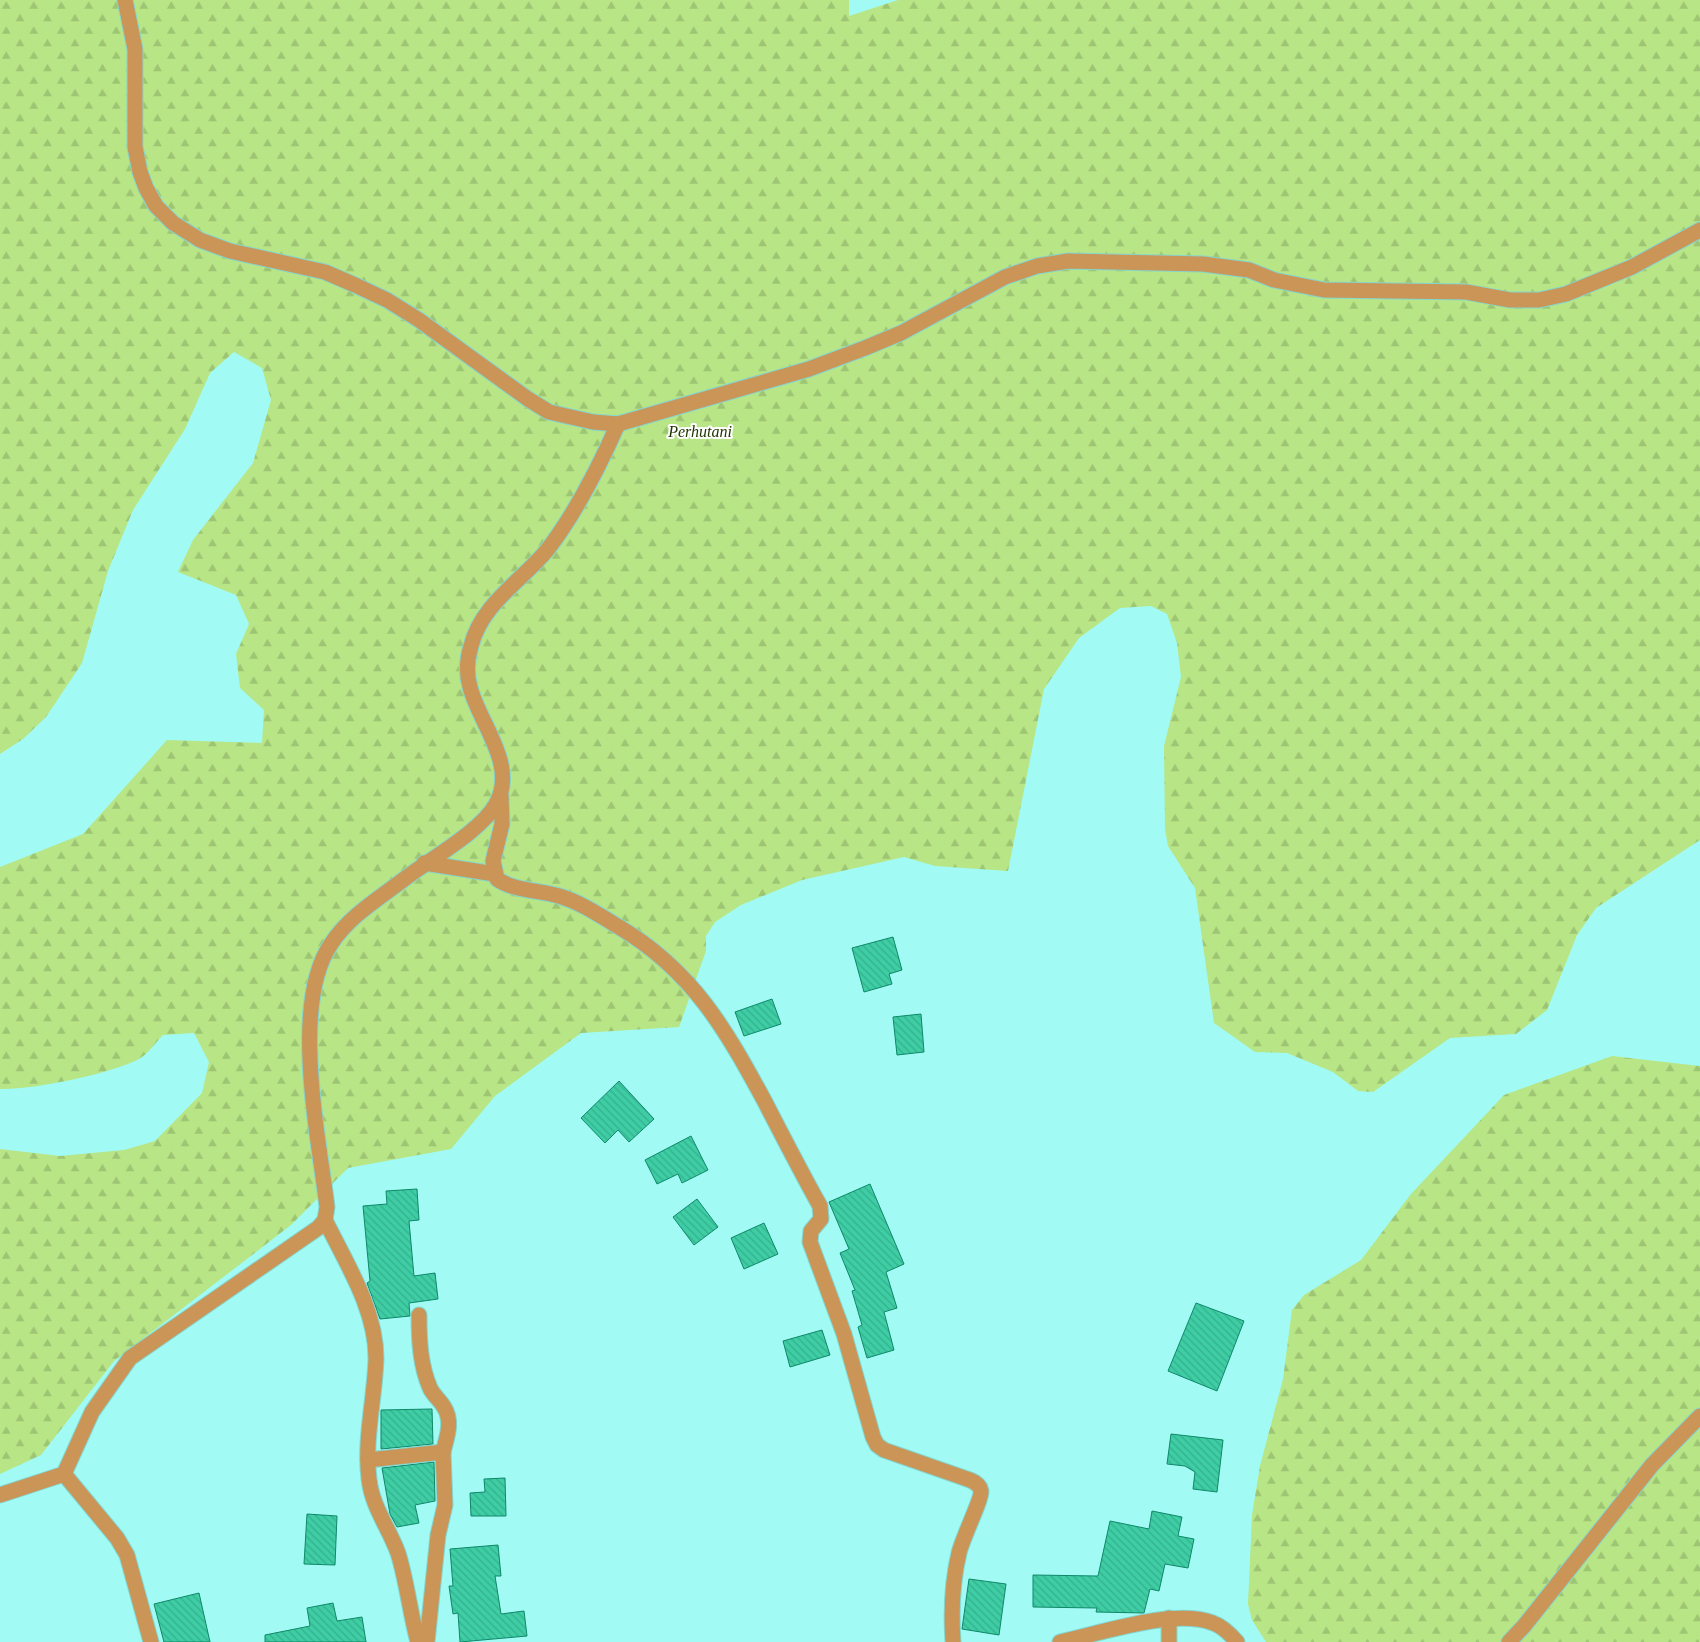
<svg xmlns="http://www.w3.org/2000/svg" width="1700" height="1642" viewBox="0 0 1700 1642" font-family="'Times New Roman',serif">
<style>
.forest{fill:url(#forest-firs)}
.building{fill:url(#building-back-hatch);stroke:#0e8869}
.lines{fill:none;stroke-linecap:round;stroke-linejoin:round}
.minor-casing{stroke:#85d6d0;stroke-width:17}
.minor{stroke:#ca9556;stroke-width:15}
.labels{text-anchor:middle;stroke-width:4;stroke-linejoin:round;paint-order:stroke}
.park-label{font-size:16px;font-style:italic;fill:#223702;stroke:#fff}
</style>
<defs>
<pattern id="forest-firs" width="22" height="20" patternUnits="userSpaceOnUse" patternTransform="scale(1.25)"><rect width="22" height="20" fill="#b8e585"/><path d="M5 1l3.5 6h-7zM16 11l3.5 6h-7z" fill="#9dc573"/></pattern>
<pattern id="building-back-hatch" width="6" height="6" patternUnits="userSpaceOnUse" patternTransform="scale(1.25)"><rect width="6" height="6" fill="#3ecda4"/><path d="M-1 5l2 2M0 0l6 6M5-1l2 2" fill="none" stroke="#35b08d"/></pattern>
</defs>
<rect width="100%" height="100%" fill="#a1fbf4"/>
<!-- forest -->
<g class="forest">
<path d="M 0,0 L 849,0 L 849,16 L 898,0 L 1700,0 L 1700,840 L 1596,908 L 1577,935 L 1547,1010 L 1516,1034 L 1450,1038 L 1373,1092 L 1358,1091 L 1333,1072 L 1287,1053 L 1255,1052 L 1214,1023 L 1195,888 L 1168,846 L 1165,829 L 1164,746 L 1181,677 L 1177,643 L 1167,614 L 1151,606 L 1120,608 L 1079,638 L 1044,689 L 1008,871 L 935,866 L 904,857 L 802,880 L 741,905 L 715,922 L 706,936 L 706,951 L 679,1027 L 581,1033 L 495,1096 L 451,1149 L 348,1168 L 291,1225 L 114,1361 L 41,1455 L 0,1474 L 0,1149 L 60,1156 L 124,1150 L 155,1141 L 202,1093 L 209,1062 L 194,1033 L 163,1035 C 156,1042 148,1054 139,1059 C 110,1074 32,1090 0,1089 L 0,867 L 83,834 L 167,740 L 262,743 L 264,710 L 240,688 L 236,654 L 249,624 L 236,595 L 178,572 L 193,540 L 253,463 L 271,400 L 262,368 L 234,352 L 210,373 L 185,429 L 133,510 L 108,571 L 82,663 L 46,717 L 23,739 L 0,754 Z"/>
<path d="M 1612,1056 L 1700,1066 L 1700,1642 L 1266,1642 L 1252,1620 L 1248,1604 L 1252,1515 L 1260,1466 L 1283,1379 L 1292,1310 L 1304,1295 L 1361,1260 L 1411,1194 L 1504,1095 Z"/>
</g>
<!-- building -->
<g class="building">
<path d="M 893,937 L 902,970 L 889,974 L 892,984 L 864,992 L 852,948 Z"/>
<path d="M 772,999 L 781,1024 L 744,1036 L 735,1012 Z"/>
<path d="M 921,1014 L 924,1052 L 897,1055 L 893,1017 Z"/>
<path d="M 619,1081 L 654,1119 L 629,1142 L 618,1130 L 605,1143 L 581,1118 Z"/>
<path d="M 691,1136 L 708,1170 L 682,1183 L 678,1174 L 657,1184 L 645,1160 Z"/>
<path d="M 870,1184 L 904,1264 L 886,1272 L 897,1308 L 884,1312 L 894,1350 L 867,1358 L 858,1327 L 862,1325 L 852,1291 L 855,1290 L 840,1253 L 849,1249 L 829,1202 Z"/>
<path d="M 417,1189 L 419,1220 L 409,1221 L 414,1276 L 435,1273 L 438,1299 L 409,1303 L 410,1316 L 380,1319 L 367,1283 L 370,1281 L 363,1206 L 387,1204 L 386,1191 Z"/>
<path d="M 697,1199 L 718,1227 L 694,1245 L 673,1217 Z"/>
<path d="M 764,1223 L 778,1254 L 744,1269 L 731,1238 Z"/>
<path d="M 1196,1303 L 1244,1321 L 1217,1391 L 1168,1371 Z"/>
<path d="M 822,1330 L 830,1355 L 790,1367 L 783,1341 Z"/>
<path d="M 432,1409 L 433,1444 L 381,1449 L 381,1410 Z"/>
<path d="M 1171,1434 L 1223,1440 L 1217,1492 L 1193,1489 L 1195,1472 L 1185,1466 L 1167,1464 Z"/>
<path d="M 434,1462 L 435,1501 L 415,1505 L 419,1523 L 397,1527 L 390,1514 L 382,1468 Z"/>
<path d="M 505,1478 L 506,1516 L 471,1516 L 470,1493 L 485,1492 L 484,1479 Z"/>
<path d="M 1152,1511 L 1182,1517 L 1178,1536 L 1194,1539 L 1188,1568 L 1165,1564 L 1159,1591 L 1150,1589 L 1144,1613 L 1096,1612 L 1097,1608 L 1033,1607 L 1033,1575 L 1098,1576 L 1110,1521 L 1149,1529 Z"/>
<path d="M 307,1514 L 337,1516 L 335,1565 L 304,1564 Z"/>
<path d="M 498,1545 L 501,1576 L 495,1576 L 501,1614 L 524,1611 L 527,1636 L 460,1642 L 458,1613 L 453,1614 L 449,1586 L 453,1586 L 450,1549 Z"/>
<path d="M 969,1579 L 1006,1584 L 999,1635 L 962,1629 Z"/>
<path d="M 199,1593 L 210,1642 L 164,1642 L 154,1604 Z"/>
<path d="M 333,1603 L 337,1621 L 362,1617 L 366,1642 L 265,1642 L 265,1635 L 310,1626 L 307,1608 Z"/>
</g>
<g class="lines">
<defs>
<g id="minor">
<path d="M 125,0 L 135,49 L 135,147 L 140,172 L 146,188 L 156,206 L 173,223 L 200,240 L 230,251 L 325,272 L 355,285 L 387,300 L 419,320 L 528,399 L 549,412 L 593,422 L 618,424 L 809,369 L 865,348 L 901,333 L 1005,277 L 1037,266 L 1068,261 L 1203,264 L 1249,270 L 1274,280 L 1324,290 L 1466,292 L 1510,300 L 1539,300 L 1566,294 L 1632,267 L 1700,230"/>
<path d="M 501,795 L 502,824 L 493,861 L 497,879 C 514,891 539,890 559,896 C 580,902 601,916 619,927 C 693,971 726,1030 765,1102 C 783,1137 801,1172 820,1206 L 821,1219 L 811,1231 L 810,1242 L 844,1334 L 873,1437 L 877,1445 L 884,1450 L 970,1480 C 975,1482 980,1485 981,1491 C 982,1499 962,1539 959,1553 C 952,1582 951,1612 953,1642"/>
<path d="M 424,863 L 495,874"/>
<path d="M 325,1220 C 346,1263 376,1309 376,1358 C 375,1398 364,1439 369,1479 C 372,1507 389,1528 398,1553 C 407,1582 410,1613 418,1642"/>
<path d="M 419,1315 C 419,1339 420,1365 430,1388 C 433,1395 440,1400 444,1407 C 453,1421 447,1437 443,1452"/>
<path d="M 368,1460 L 443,1452 L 445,1505 L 438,1535 L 427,1642"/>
<path d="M 64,1474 L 117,1538 L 127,1555 L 151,1642"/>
<path d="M 0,1495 L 64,1474 L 92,1412 L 130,1358 L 318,1228 L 325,1220 L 327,1207 C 319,1138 290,1004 331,944 C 349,916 381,897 407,877 C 432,858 482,830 496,804 C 518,765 479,723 470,687 C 466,673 467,659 471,646 C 482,603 522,581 548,549 C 577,511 599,467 618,424"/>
<path d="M 1169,1618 L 1169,1642"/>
<path d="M 1060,1642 C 1102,1633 1174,1608 1213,1623 C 1222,1626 1231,1635 1237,1642"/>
<path d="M 1509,1642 L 1524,1626 L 1652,1465 L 1700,1416"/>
</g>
</defs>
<!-- minor casing -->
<use href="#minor" class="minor-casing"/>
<!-- minor -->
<use href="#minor" class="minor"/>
</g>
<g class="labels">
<!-- park labels -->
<g class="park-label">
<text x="700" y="437">Perhutani</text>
</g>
</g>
</svg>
